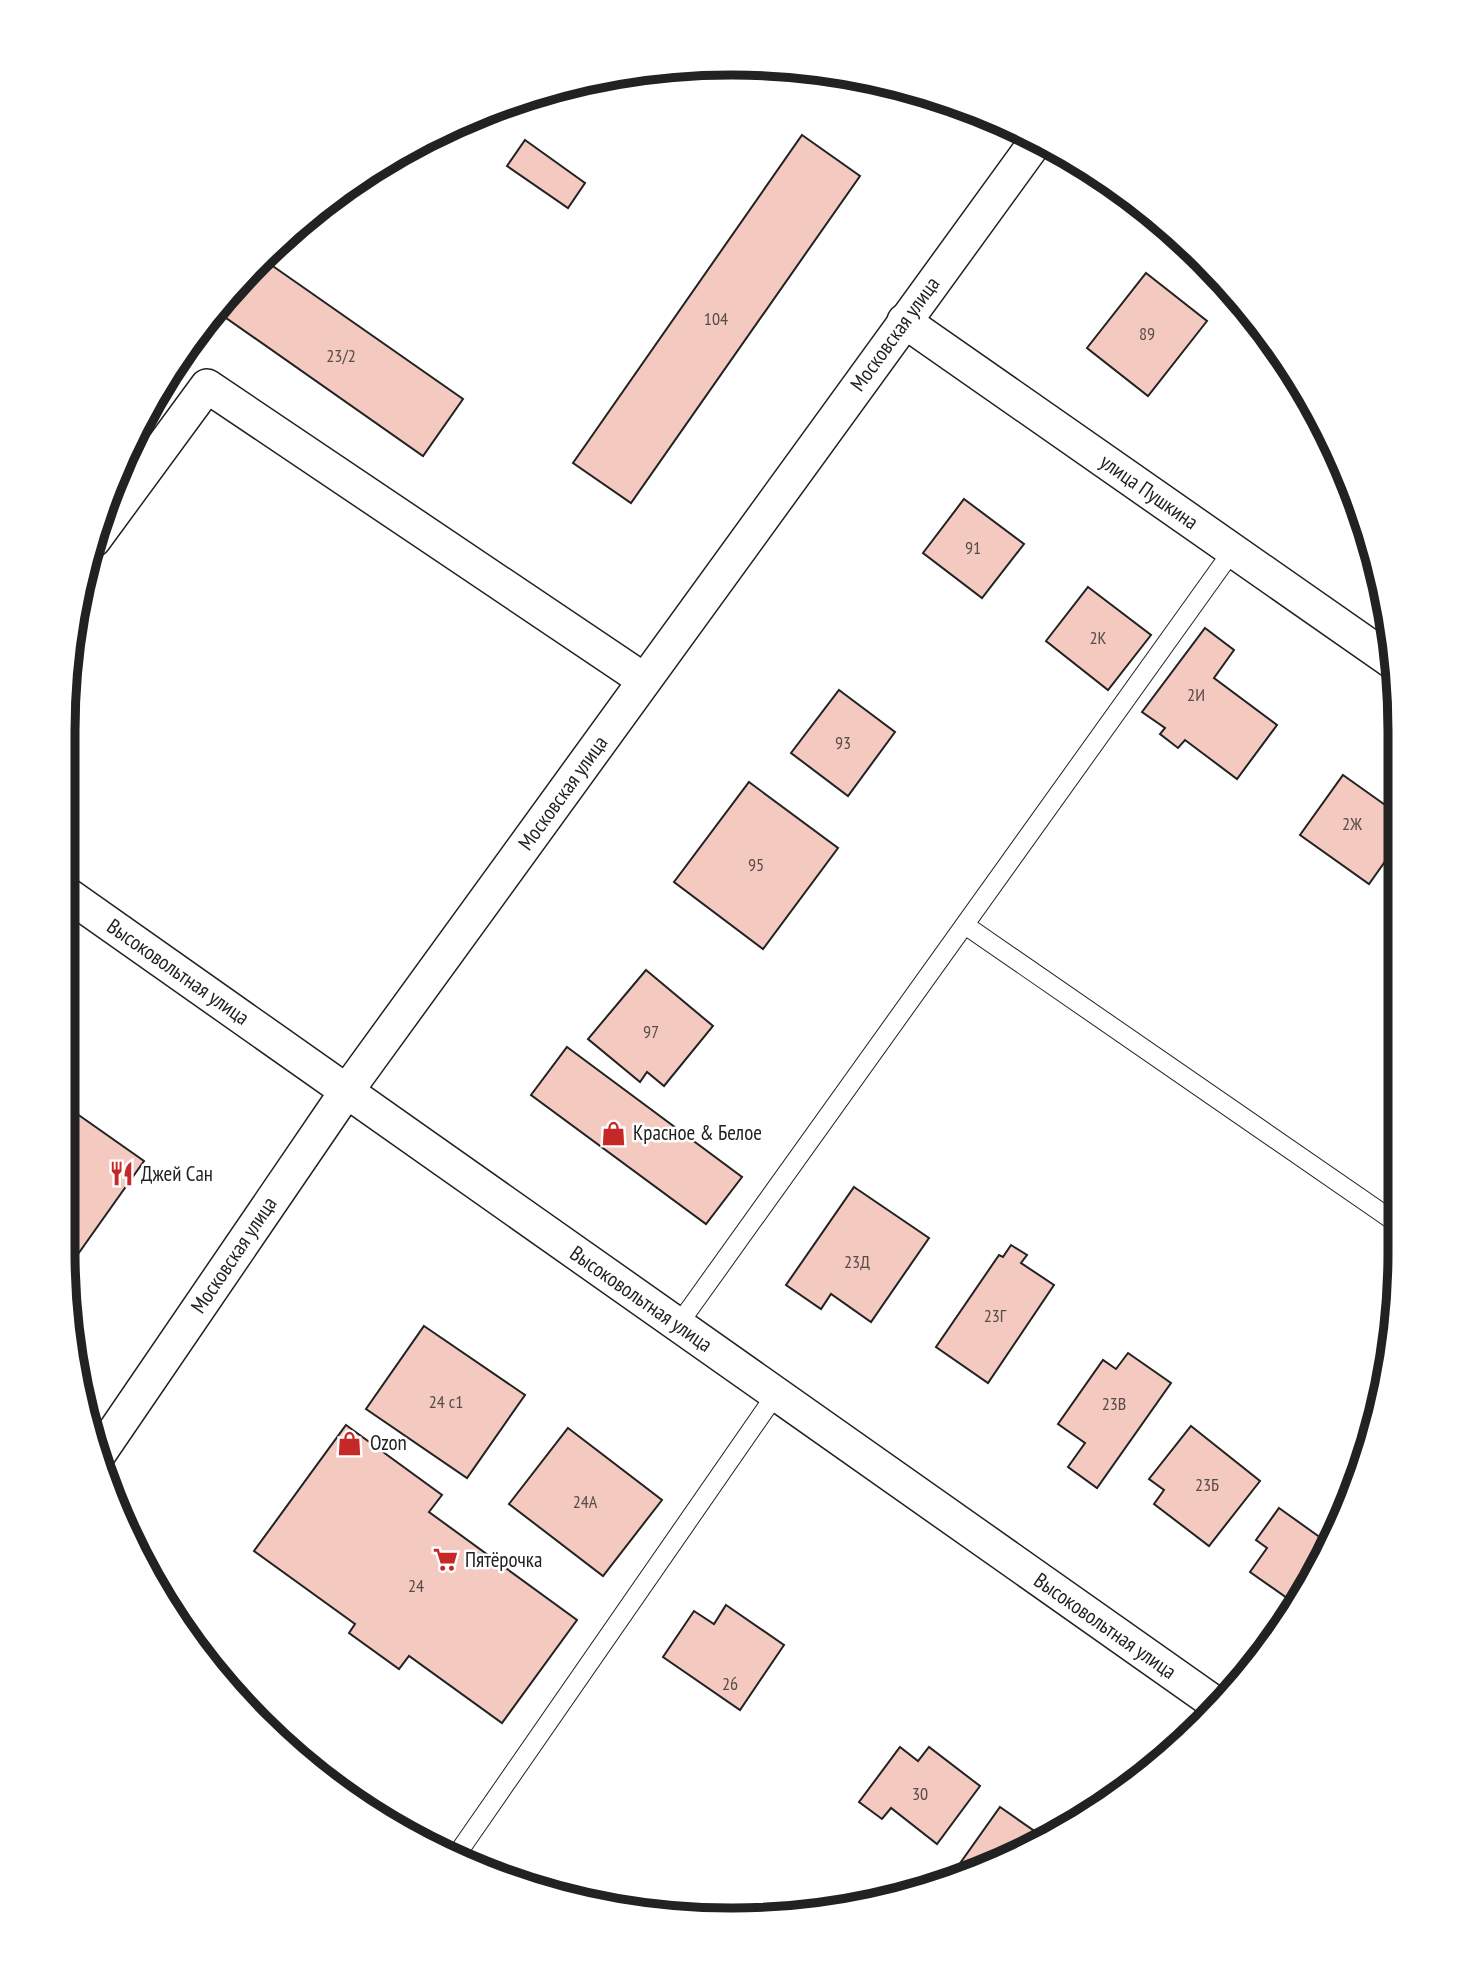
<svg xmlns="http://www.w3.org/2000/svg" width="1463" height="1983" viewBox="0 0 1463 1983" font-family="'PT Sans Narrow',sans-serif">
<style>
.building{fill:#f3c9c0;stroke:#222;stroke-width:2}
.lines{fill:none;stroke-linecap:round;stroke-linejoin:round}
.lane-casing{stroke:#222;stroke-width:20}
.street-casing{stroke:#222;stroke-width:36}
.lane{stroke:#fff;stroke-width:18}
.street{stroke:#fff;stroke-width:33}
.labels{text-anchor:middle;stroke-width:5;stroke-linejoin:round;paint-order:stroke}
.number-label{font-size:18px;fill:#564c4a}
.street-label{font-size:21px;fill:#222;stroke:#fff}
.poi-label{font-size:21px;fill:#222;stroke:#fff;text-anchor:start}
.rim{fill:none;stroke:#222;stroke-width:9}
</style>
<rect width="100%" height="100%" fill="#fff"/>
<!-- building -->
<g class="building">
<path d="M 802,135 L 860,176 L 631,503 L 573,463 Z"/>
<path d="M 525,140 L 585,183 L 568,208 L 507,166 Z"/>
<path d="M 267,262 L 463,399 L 423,456 L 219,313 Z"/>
<path d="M 1146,273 L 1207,321 L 1148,396 L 1087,348 Z"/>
<path d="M 964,499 L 1024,544 L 982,598 L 923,553 Z"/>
<path d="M 1088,587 L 1151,635 L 1108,690 L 1046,641 Z"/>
<path d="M 1205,628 L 1234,650 L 1214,678 L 1277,725 L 1237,779 L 1185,740 L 1178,748 L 1160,734 L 1165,728 L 1142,712 Z"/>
<path d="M 839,690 L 895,732 L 848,796 L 791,753 Z"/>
<path d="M 1343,775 L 1395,812 L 1396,846 L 1369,884 L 1300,835 Z"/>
<path d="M 749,782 L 838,848 L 763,949 L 674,882 Z"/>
<path d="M 646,970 L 713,1026 L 664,1086 L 647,1072 L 640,1082 L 588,1039 Z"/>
<path d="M 567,1047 L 742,1177 L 706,1224 L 531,1095 Z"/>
<path d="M 63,1104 L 144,1161 L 66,1271 L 63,1252 Z"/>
<path d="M 854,1187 L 929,1238 L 871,1322 L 831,1294 L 821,1309 L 786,1285 Z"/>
<path d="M 1011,1245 L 1027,1255 L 1021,1263 L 1054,1285 L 988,1383 L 936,1347 L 999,1255 L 1003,1257 Z"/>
<path d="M 424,1326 L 525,1395 L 467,1478 L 366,1409 Z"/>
<path d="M 1128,1353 L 1171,1383 L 1097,1488 L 1068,1467 L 1085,1443 L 1058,1424 L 1103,1360 L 1116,1369 Z"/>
<path d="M 346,1425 L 442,1495 L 429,1512 L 577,1620 L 502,1723 L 409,1656 L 399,1669 L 349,1633 L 355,1624 L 254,1551 Z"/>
<path d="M 1191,1426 L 1260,1481 L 1209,1546 L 1154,1504 L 1164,1490 L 1149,1479 Z"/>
<path d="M 568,1428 L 662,1500 L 603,1576 L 509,1504 Z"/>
<path d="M 1279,1508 L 1328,1543 L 1311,1585 L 1297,1605 L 1250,1572 L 1267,1548 L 1256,1540 Z"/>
<path d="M 726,1605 L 784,1645 L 740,1710 L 663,1657 L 694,1611 L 714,1624 Z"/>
<path d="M 900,1747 L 918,1761 L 929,1747 L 980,1786 L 937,1844 L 891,1808 L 882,1819 L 859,1802 Z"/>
<path d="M 1000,1807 L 1043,1837 L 988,1869 L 965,1875 L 956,1869 Z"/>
</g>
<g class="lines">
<defs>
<g id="lane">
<path d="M 965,925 L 1398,1224"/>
<path d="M 678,1325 L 1233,550"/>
<path d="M 455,1857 L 776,1394"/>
</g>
<g id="street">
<path d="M 904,321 L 1394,663"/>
<path d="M 94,540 L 207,386 L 644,680"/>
<path d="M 64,892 L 1219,1706"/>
<path d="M 99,1454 L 346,1092 L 1037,140"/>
</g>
</defs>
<!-- lane casing -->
<use href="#lane" class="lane-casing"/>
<!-- street casing -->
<use href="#street" class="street-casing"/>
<!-- lane -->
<use href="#lane" class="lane"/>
<!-- street -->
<use href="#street" class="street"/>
</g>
<!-- icons -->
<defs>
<symbol id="shop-bare" viewBox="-9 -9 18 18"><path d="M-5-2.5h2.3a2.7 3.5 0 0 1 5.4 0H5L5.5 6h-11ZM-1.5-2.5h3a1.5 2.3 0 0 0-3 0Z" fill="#c62828" stroke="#fff" stroke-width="2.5" paint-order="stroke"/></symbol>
<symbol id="restaurant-bare" viewBox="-9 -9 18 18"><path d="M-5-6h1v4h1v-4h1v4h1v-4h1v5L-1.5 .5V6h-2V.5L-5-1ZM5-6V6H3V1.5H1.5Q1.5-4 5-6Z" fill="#c62828" stroke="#fff" stroke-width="2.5" paint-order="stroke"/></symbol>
<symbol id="supermarket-bare" viewBox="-9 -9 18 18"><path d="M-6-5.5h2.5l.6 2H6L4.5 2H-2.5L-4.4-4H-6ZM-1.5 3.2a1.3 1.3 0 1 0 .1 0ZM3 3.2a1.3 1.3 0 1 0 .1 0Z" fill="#c62828" stroke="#fff" stroke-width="2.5" paint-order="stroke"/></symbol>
</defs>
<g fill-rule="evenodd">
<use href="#shop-bare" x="596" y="1116" width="35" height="35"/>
<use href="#restaurant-bare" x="104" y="1156" width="35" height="35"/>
<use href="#shop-bare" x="332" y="1426" width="35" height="35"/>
<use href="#supermarket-bare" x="428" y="1542" width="35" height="35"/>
</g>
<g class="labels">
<!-- number labels -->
<g class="number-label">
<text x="716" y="325">104</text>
<text x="1147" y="340">89</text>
<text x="341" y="362">23/2</text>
<text x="973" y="554">91</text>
<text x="1098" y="644">2К</text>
<text x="1196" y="701">2И</text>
<text x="843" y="749">93</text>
<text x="1352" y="830">2Ж</text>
<text x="756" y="871">95</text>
<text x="651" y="1038">97</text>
<text x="857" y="1268">23Д</text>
<text x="995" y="1322">23Г</text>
<text x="446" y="1408">24 с1</text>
<text x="1114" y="1410">23В</text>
<text x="1207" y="1491">23Б</text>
<text x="585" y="1508">24А</text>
<text x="416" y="1592">24</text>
<text x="730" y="1690">26</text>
<text x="920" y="1800">30</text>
</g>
<!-- street labels -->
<g class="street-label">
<text transform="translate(895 334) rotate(-54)" y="7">Московская улица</text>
<text transform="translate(1149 492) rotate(35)" y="7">улица Пушкина</text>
<text transform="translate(563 793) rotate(-54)" y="7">Московская улица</text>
<text transform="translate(178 972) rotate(35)" y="7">Высоковольтная улица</text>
<text transform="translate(234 1255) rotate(-56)" y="7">Московская улица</text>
<text transform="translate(641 1299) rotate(35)" y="7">Высоковольтная улица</text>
<text transform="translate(1105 1626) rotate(35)" y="7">Высоковольтная улица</text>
</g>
<!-- poi labels -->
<g class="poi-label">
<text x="633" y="1140">Красное &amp; Белое</text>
<text x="141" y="1181">Джей Сан</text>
<text x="370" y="1450">Ozon</text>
<text x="465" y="1567">Пятёрочка</text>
</g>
</g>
<!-- crop -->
<path d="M0 0H1463V1983H0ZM731 75H732A656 656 0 0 1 1388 731V1252A656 656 0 0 1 732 1908H731A656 656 0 0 1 75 1252V731A656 656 0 0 1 731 75Z" fill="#fff" fill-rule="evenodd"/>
<path class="rim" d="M731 75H732A656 656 0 0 1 1388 731V1252A656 656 0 0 1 732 1908H731A656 656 0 0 1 75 1252V731A656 656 0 0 1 731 75Z"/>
</svg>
